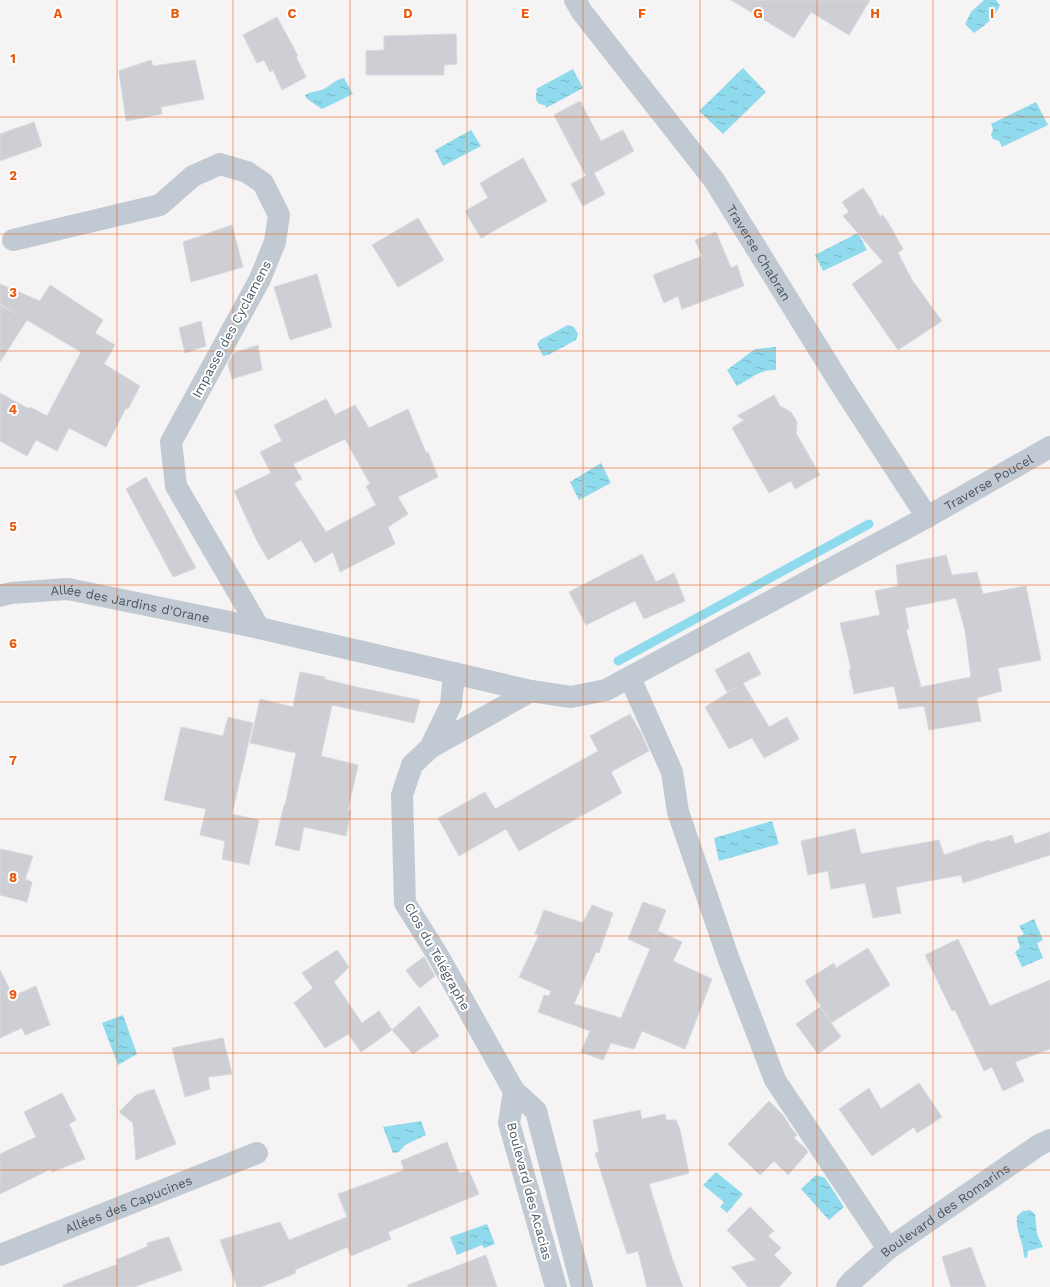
<svg xmlns="http://www.w3.org/2000/svg" width="1050" height="1287" viewBox="0 0 1050 1287" font-family="'Work Sans',sans-serif">
<style>
.water{fill:url(#water-ripples)}
.lines{fill:none;stroke-linecap:round;stroke-linejoin:round}
.stream{stroke:#90daee;stroke-width:9}
.building{fill:#cdcfd5;stroke:#d7d9de;fill-rule:evenodd}
.street{stroke:#c1cad2;stroke-width:22}
.grid{fill:none;stroke:#e8590c;stroke-width:1;stroke-opacity:0.55}
.labels{text-anchor:middle;stroke-width:4;stroke-linejoin:round;paint-order:stroke}
.street-label{font-size:13px;fill:#4a5661;stroke:#fff}
.grid-label{font-size:13px;text-anchor:middle;font-weight:bold;fill:#e8590c;stroke:#fff;stroke-width:4;stroke-linejoin:round;paint-order:stroke}
</style>
<defs>
<pattern id="water-ripples" width="26" height="14" patternUnits="userSpaceOnUse"><rect width="26" height="14" fill="#90daee"/><path d="M2 4q2-2 4 0t4 0M15 11q2-2 4 0t4 0" fill="none" stroke="#78b4c4"/></pattern>
</defs>
<rect width="100%" height="100%" fill="#f5f3f3"/>
<!-- water -->
<g class="water">
<path d="M 984,0 L 996,0 L 1000,5 C 995,17 985,26 974,33 L 965,24 L 971,12 Z"/>
<path d="M 743,68 L 766,92 L 723,134 L 699,111 Z"/>
<path d="M 573,69 L 583,88 L 546,108 L 545,105 C 536,105 534,98 537,91 L 536,89 Z"/>
<path d="M 344,78 L 353,94 L 322,109 L 307,99 L 305,95 C 312,91 314,92 321,90 C 329,88 333,80 344,78 Z"/>
<path d="M 1036,102 L 1048,125 L 1002,147 L 999,141 L 993,139 L 991,135 L 993,129 L 991,124 Z"/>
<path d="M 471,130 L 481,146 L 443,166 L 435,150 Z"/>
<path d="M 858,233 L 867,250 L 823,271 L 815,255 Z"/>
<path d="M 568,325 L 574,327 L 578,334 L 576,340 L 548,355 L 543,356 L 537,344 L 540,340 Z"/>
<path d="M 776,347 L 776,370 C 761,369 750,379 737,386 L 727,370 L 755,349 Z"/>
<path d="M 601,463 L 611,483 L 579,500 L 570,482 Z"/>
<path d="M 772,821 L 779,844 L 719,861 L 714,838 Z"/>
<path d="M 1034,919 L 1043,940 L 1037,943 L 1043,958 L 1022,967 L 1015,952 L 1020,948 L 1017,937 L 1024,934 L 1019,926 Z"/>
<path d="M 123,1015 L 137,1054 L 118,1065 L 102,1023 Z"/>
<path d="M 421,1121 L 426,1135 L 405,1145 L 399,1152 L 393,1153 L 383,1127 Z"/>
<path d="M 716,1172 L 743,1194 L 727,1213 L 720,1207 L 724,1202 L 703,1185 Z"/>
<path d="M 816,1175 L 825,1178 L 844,1207 L 829,1220 L 801,1189 Z"/>
<path d="M 1030,1210 L 1035,1214 L 1037,1234 L 1043,1247 L 1028,1251 L 1027,1258 L 1024,1257 C 1024,1243 1015,1230 1017,1216 L 1023,1211 Z"/>
<path d="M 487,1224 L 495,1244 L 484,1248 L 482,1245 L 457,1255 L 450,1237 Z"/>
</g>
<g class="lines">
<!-- stream -->
<path class="stream" d="M 618,661 L 869,524"/>
</g>
<!-- building -->
<g class="building">
<path d="M 731,0 L 870,0 L 849,35 L 811,12 L 794,38 Z"/>
<path d="M 277,17 L 298,56 L 296,57 L 306,77 L 282,90 L 273,70 L 270,72 L 264,60 L 257,63 L 243,35 Z"/>
<path d="M 456,34 L 457,64 L 444,65 L 444,75 L 366,75 L 366,51 L 384,50 L 384,36 Z"/>
<path d="M 151,60 L 153,66 L 195,60 L 204,99 L 161,107 L 162,114 L 126,121 L 119,71 Z"/>
<path d="M 580,101 L 601,141 L 623,130 L 634,151 L 594,173 L 605,194 L 583,206 L 571,184 L 586,176 L 554,115 Z"/>
<path d="M 34,122 L 42,146 L 0,161 L 0,134 Z"/>
<path d="M 523,158 L 547,201 L 481,238 L 465,211 L 488,198 L 480,183 Z"/>
<path d="M 863,188 L 872,201 L 880,217 L 883,215 L 889,224 L 903,249 L 898,253 L 912,280 L 942,321 L 898,350 L 852,284 L 883,262 L 843,216 L 849,212 L 842,202 Z"/>
<path d="M 418,218 L 444,260 L 398,287 L 372,245 Z"/>
<path d="M 232,225 L 243,267 L 191,282 L 183,242 Z"/>
<path d="M 716,232 L 731,268 L 737,265 L 744,286 L 682,309 L 678,296 L 664,303 L 653,275 L 702,256 L 695,240 Z"/>
<path d="M 317,274 L 332,327 L 290,340 L 274,287 Z"/>
<path d="M 0,284 L 40,301 L 50,285 L 103,320 L 95,333 L 115,345 L 104,364 L 140,386 L 128,409 L 126,408 L 106,447 L 69,428 L 57,451 L 36,440 L 27,456 L 0,441 L 0,393 L 29,409 L 30,407 L 47,416 L 81,352 L 27,320 L 0,362 L 0,305 L 19,315 L 0,304 Z"/>
<path d="M 201,321 L 206,346 L 185,353 L 179,328 Z"/>
<path d="M 258,345 L 262,370 L 232,379 L 228,363 L 234,353 Z"/>
<path d="M 774,395 L 780,406 L 791,412 L 797,422 L 796,433 L 820,475 L 795,489 L 791,481 L 769,493 L 732,428 L 744,420 L 737,416 Z"/>
<path d="M 326,399 L 335,415 L 355,405 L 369,428 L 408,409 L 426,453 L 428,452 L 438,477 L 398,497 L 408,514 L 388,527 L 395,544 L 340,572 L 333,552 L 315,563 L 301,540 L 268,560 L 257,541 L 234,491 L 271,473 L 260,452 L 282,441 L 274,425 ZM 345,439 L 370,484 L 366,486 L 376,505 L 326,532 L 294,483 L 302,479 L 293,464 Z"/>
<path d="M 146,477 L 196,568 L 173,577 L 126,489 Z"/>
<path d="M 642,554 L 656,582 L 674,573 L 685,601 L 644,619 L 635,601 L 586,625 L 569,592 Z"/>
<path d="M 946,555 L 952,575 L 977,572 L 983,594 L 1026,586 L 1041,660 L 998,668 L 1002,691 L 977,698 L 981,721 L 929,730 L 924,706 L 899,709 L 894,686 L 854,694 L 849,670 L 851,669 L 840,623 L 880,615 L 875,591 L 898,586 L 896,565 ZM 956,598 L 965,630 L 971,677 L 921,687 L 906,629 L 909,629 L 905,608 Z"/>
<path d="M 749,652 L 761,674 L 743,683 L 769,727 L 787,717 L 799,739 L 764,758 L 752,738 L 729,749 L 705,707 L 737,687 L 727,692 L 715,670 Z"/>
<path d="M 300,672 L 325,677 L 324,679 L 361,688 L 420,700 L 414,723 L 332,705 L 321,756 L 358,765 L 348,810 L 351,811 L 346,836 L 304,827 L 299,851 L 275,845 L 284,805 L 285,805 L 296,753 L 250,743 L 260,699 L 293,707 Z"/>
<path d="M 630,714 L 641,733 L 649,751 L 611,772 L 622,793 L 519,851 L 506,829 L 459,856 L 438,818 L 485,792 L 495,809 L 598,751 L 590,736 Z"/>
<path d="M 228,717 L 253,723 L 232,814 L 259,820 L 249,865 L 222,859 L 225,841 L 200,835 L 206,809 L 164,800 L 181,727 L 223,736 Z"/>
<path d="M 855,829 L 861,854 L 939,840 L 944,855 L 989,840 L 990,842 L 1012,835 L 1015,844 L 1050,832 L 1050,855 L 963,883 L 961,875 L 896,887 L 901,913 L 873,918 L 865,883 L 831,889 L 828,871 L 808,875 L 801,841 Z"/>
<path d="M 0,849 L 33,856 L 25,879 L 32,882 L 27,902 L 0,895 Z"/>
<path d="M 643,902 L 666,910 L 653,943 L 658,931 L 682,942 L 673,961 L 712,979 L 685,1049 L 642,1031 L 634,1049 L 611,1043 L 603,1060 L 581,1052 L 590,1031 L 538,1012 L 544,995 L 549,996 L 551,991 L 519,977 L 539,935 L 535,934 L 544,910 L 583,923 L 592,905 L 613,913 L 599,953 L 596,952 L 574,1004 L 621,1018 L 650,949 L 628,939 Z"/>
<path d="M 958,939 L 990,1006 L 1050,980 L 1050,1049 L 1015,1062 L 1024,1081 L 1003,1091 L 992,1067 L 984,1071 L 955,1010 L 952,1011 L 925,955 Z"/>
<path d="M 868,948 L 890,985 L 831,1023 L 805,981 L 834,963 L 836,968 Z"/>
<path d="M 337,950 L 349,967 L 334,982 L 362,1023 L 379,1011 L 392,1030 L 361,1052 L 348,1034 L 350,1033 L 325,1048 L 294,1003 L 313,988 L 302,973 Z"/>
<path d="M 424,957 L 435,976 L 420,988 L 413,980 L 406,970 Z"/>
<path d="M 0,970 L 13,996 L 36,986 L 50,1025 L 25,1035 L 22,1028 L 0,1038 Z"/>
<path d="M 419,1006 L 439,1036 L 413,1054 L 392,1030 Z"/>
<path d="M 820,1007 L 841,1037 L 818,1054 L 796,1024 Z"/>
<path d="M 223,1038 L 232,1074 L 208,1077 L 210,1089 L 185,1097 L 172,1048 Z"/>
<path d="M 919,1083 L 942,1117 L 917,1133 L 914,1127 L 872,1156 L 839,1109 L 869,1088 L 881,1109 Z"/>
<path d="M 154,1089 L 176,1144 L 136,1160 L 133,1123 L 119,1112 L 136,1095 Z"/>
<path d="M 62,1093 L 76,1120 L 69,1124 L 85,1159 L 52,1172 L 51,1169 L 0,1194 L 0,1154 L 36,1137 L 24,1112 Z"/>
<path d="M 769,1101 L 783,1115 L 790,1126 L 790,1127 L 797,1135 L 794,1138 L 805,1148 L 808,1152 L 788,1175 L 774,1161 L 760,1175 L 728,1144 Z"/>
<path d="M 640,1110 L 642,1119 L 665,1114 L 666,1120 L 676,1120 L 680,1130 L 689,1173 L 649,1184 L 672,1258 L 683,1287 L 647,1287 L 638,1251 L 627,1254 L 595,1153 L 599,1152 L 593,1120 Z"/>
<path d="M 447,1142 L 459,1173 L 469,1171 L 479,1194 L 388,1232 L 391,1239 L 351,1256 L 347,1247 L 295,1270 L 296,1273 L 261,1287 L 237,1287 L 220,1240 L 280,1222 L 289,1240 L 347,1217 L 338,1194 L 404,1170 L 401,1161 Z"/>
<path d="M 750,1207 L 774,1231 L 768,1236 L 781,1248 L 774,1255 L 792,1273 L 779,1287 L 748,1287 L 731,1267 L 756,1260 L 727,1230 Z"/>
<path d="M 169,1237 L 182,1270 L 134,1287 L 63,1287 L 63,1285 L 118,1264 L 116,1260 L 148,1246 L 147,1243 Z"/>
<path d="M 971,1247 L 986,1287 L 951,1287 L 942,1257 Z"/>
<path d="M 486,1255 L 497,1287 L 408,1287 L 408,1285 Z"/>
</g>
<g class="lines">
<!-- street -->
<g class="street">
<path id="s1" d="M 575,0 L 582,12 L 714,180 L 841,385 L 927,517"/>
<path d="M 13,240 L 160,205 L 193,176 L 220,164 L 247,172 L 263,183 L 279,215 L 275,242 L 260,279 L 171,442 L 176,486 L 259,628"/>
<path id="s2" d="M 0,596 L 11,593 L 68,589 L 259,628 L 531,691 L 571,697 L 606,690 L 927,517 L 1050,447"/>
<path d="M 630,678 L 672,772 L 678,812 L 729,960 L 775,1080 L 888,1249"/>
<path d="M 430,748 L 451,705 L 454,673"/>
<path d="M 514,1091 L 437,954 L 405,903 L 402,795 L 412,765 L 430,748 L 531,691"/>
<path id="s3" d="M 0,1255 L 257,1153"/>
<path d="M 556,1287 L 509,1123 L 514,1091 L 536,1111 L 582,1287"/>
<path id="s4" d="M 847,1287 L 853,1280 L 888,1249 L 1039,1145 L 1050,1140"/>
</g>
</g>
<!-- grid -->
<path class="grid" d="M 117,0 L 117,1287M 233,0 L 233,1287M 350,0 L 350,1287M 467,0 L 467,1287M 583,0 L 583,1287M 700,0 L 700,1287M 817,0 L 817,1287M 933,0 L 933,1287M 0,117 L 1050,117M 0,234 L 1050,234M 0,351 L 1050,351M 0,468 L 1050,468M 0,585 L 1050,585M 0,702 L 1050,702M 0,819 L 1050,819M 0,936 L 1050,936M 0,1053 L 1050,1053M 0,1170 L 1050,1170"/>
<g class="labels">
<!-- street labels -->
<g class="street-label">
<text dy="5" stroke="none"><textPath href="#s1" startOffset="313">Traverse Chabran</textPath></text>
<text transform="translate(231 329) rotate(-62)" y="5">Impasse des Cyclamens</text>
<text dy="5" stroke="none"><textPath href="#s2" startOffset="1054">Traverse Poucel</textPath></text>
<text dy="5" stroke="none"><textPath href="#s2" startOffset="132">Allée des Jardins d'Orane</textPath></text>
<text transform="translate(438 956) rotate(61)" y="5">Clos du Télégraphe</text>
<text transform="translate(530 1191) rotate(75)" y="5">Boulevard des Acacias</text>
<text dy="5" stroke="none"><textPath href="#s3" startOffset="138">Allées des Capucines</textPath></text>
<text dy="5" stroke="none"><textPath href="#s4" startOffset="125">Boulevard des Romarins</textPath></text>
</g>
</g>
<g class="grid-label">
<text x="58" y="18">A</text>
<text x="175" y="18">B</text>
<text x="292" y="18">C</text>
<text x="408" y="18">D</text>
<text x="525" y="18">E</text>
<text x="642" y="18">F</text>
<text x="758" y="18">G</text>
<text x="875" y="18">H</text>
<text x="992" y="18">I</text>
<text x="13" y="63">1</text>
<text x="13" y="180">2</text>
<text x="13" y="297">3</text>
<text x="13" y="414">4</text>
<text x="13" y="531">5</text>
<text x="13" y="648">6</text>
<text x="13" y="765">7</text>
<text x="13" y="882">8</text>
<text x="13" y="999">9</text>
</g>
</svg>
